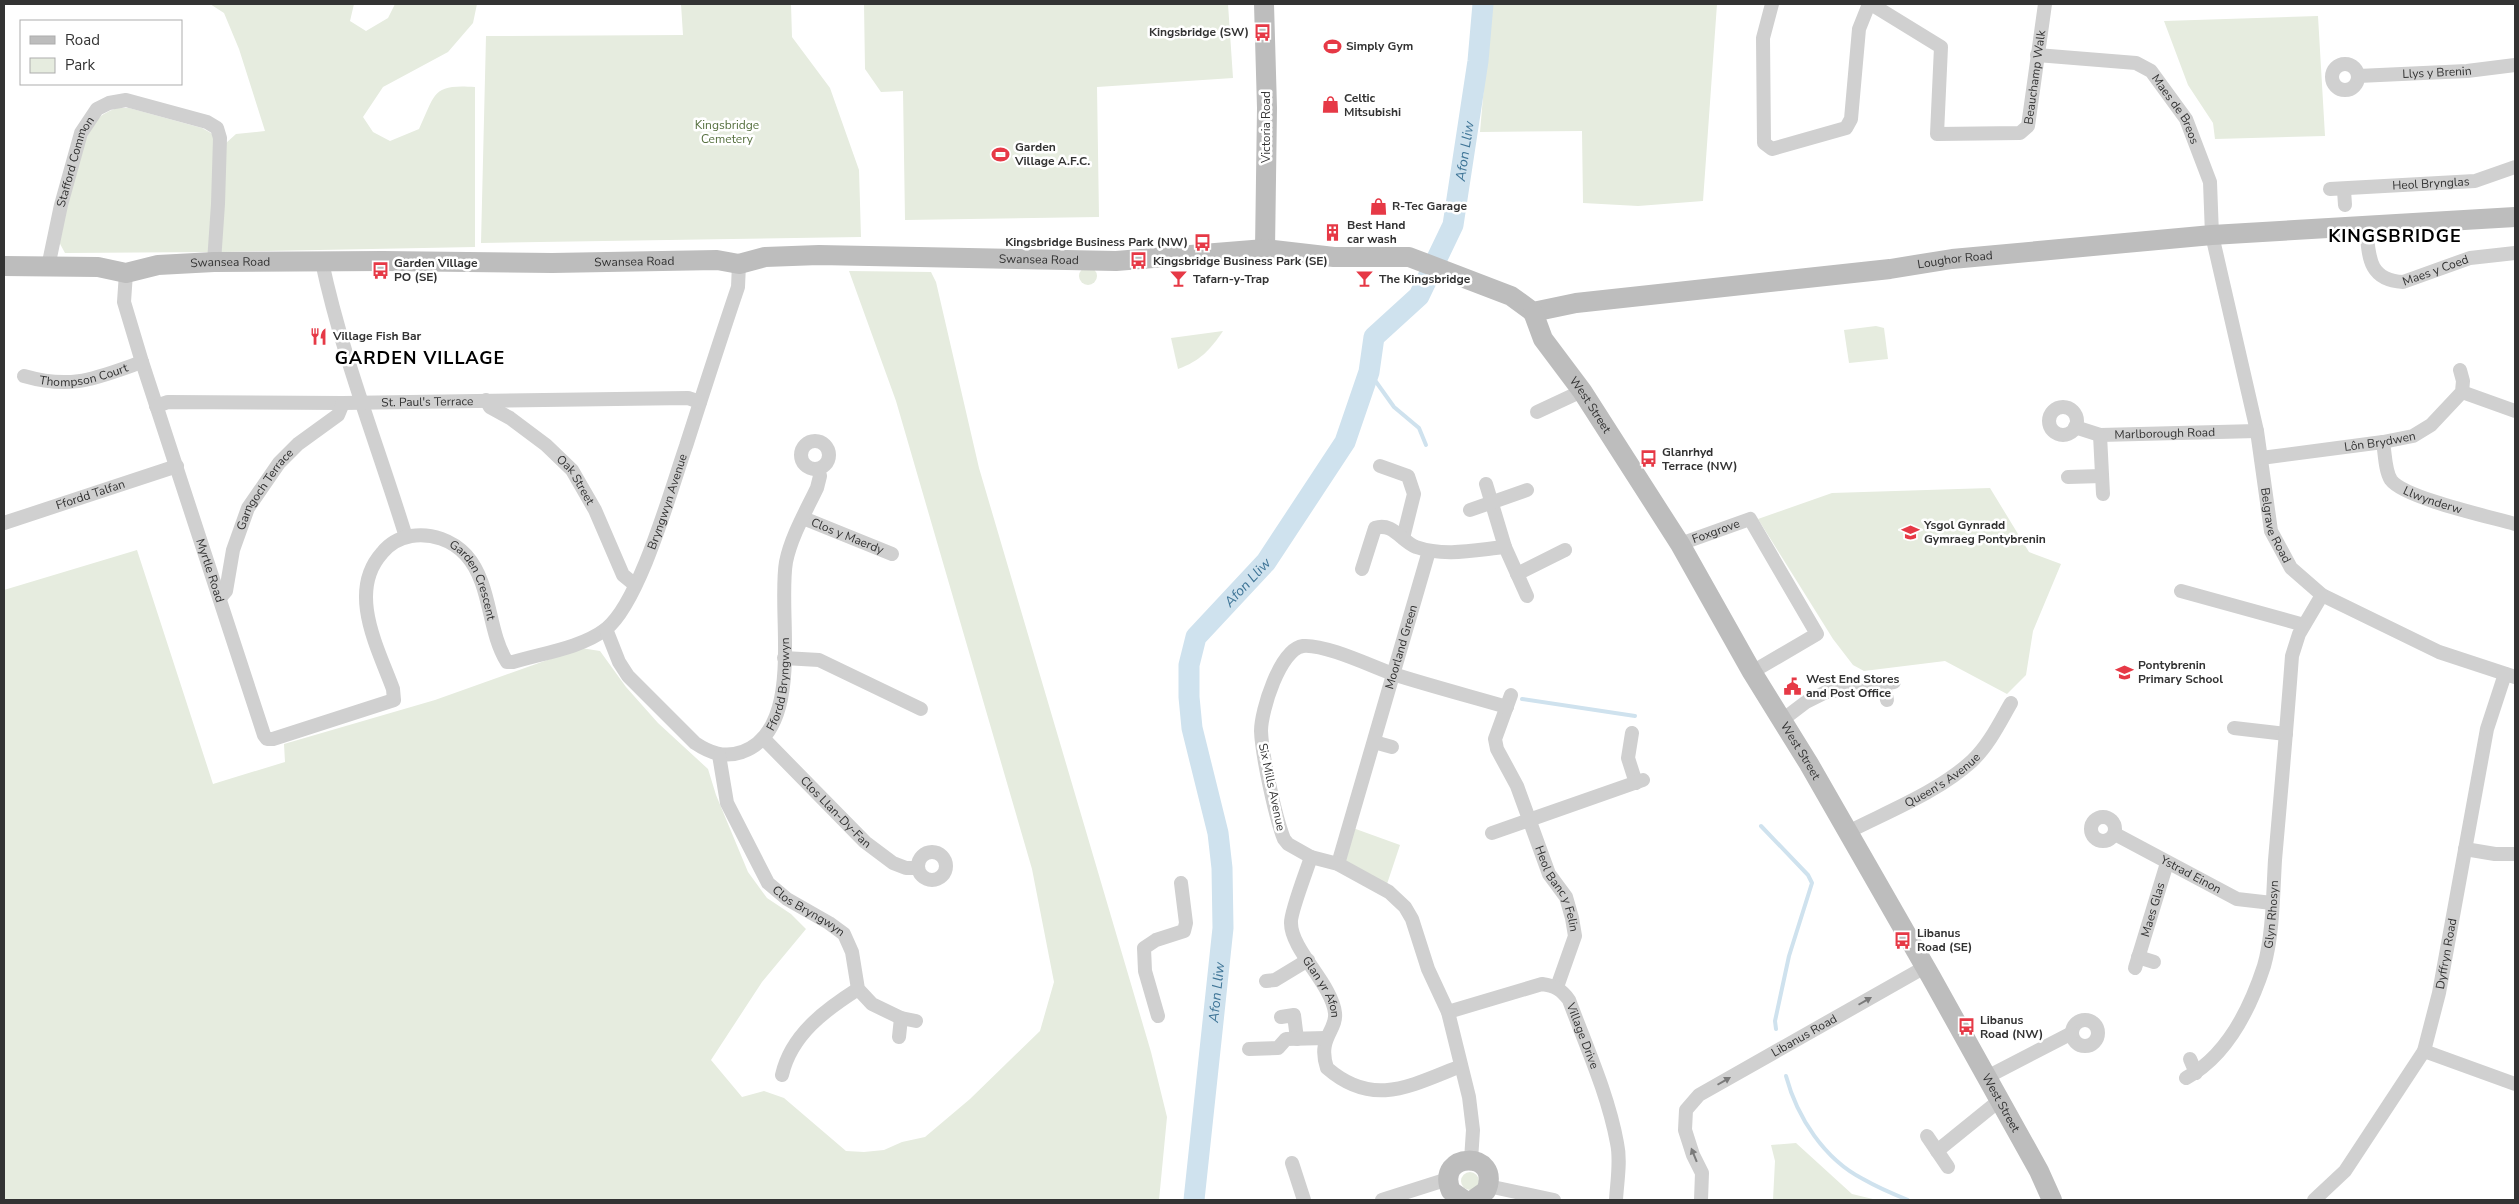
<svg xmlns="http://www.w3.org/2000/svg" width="2519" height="1204" viewBox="0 0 2519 1204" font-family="'Nunito Sans',sans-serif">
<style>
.green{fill:#e6ecdf}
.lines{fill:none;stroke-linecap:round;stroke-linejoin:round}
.stream{stroke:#cfe2ee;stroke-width:4}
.river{stroke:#cfe2ee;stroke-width:21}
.street{stroke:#d0d0d0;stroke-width:14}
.secondary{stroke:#bdbdbd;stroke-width:20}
.oneway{fill:#7a7a7a}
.labels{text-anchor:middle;stroke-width:5;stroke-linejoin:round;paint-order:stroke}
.poi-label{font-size:12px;font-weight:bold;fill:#333;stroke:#fff;text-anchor:start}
.street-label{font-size:12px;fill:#333;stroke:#fff}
.park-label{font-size:12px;fill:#56703f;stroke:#fff}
.water-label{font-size:14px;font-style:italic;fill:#3f7597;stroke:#fff}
.district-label{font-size:18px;font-weight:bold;letter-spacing:1px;fill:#000;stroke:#fff}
</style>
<rect width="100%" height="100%" fill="#fff"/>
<!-- green -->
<g class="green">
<path d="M 210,4 L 354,4 L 350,21 L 366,31 L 388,18 L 395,4 L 477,4 L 473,23 L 448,52 L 383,87 L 363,117 L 373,132 L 390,141 L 419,129 C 436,93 432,84 475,87 L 475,247 L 219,252 L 226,143 L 236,134 L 265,131 L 239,49 L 224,13 Z"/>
<path d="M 681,4 L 791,4 L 792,37 L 830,88 L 859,170 L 861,237 L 481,243 L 486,36 L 683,35 Z"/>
<path d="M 864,4 L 1228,4 L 1233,78 L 1097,87 L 1099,217 L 905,220 L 903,91 L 881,92 L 865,69 Z"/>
<path d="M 1491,4 L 1717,4 L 1703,201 L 1638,206 L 1583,203 L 1582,131 L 1480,132 Z"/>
<path d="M 2318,16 L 2325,136 L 2215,139 L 2213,123 L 2188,85 L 2164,21 Z"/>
<path d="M 117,108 L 129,108 L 202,128 L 211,133 L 216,140 L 212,252 L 65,253 L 59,242 C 67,210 77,144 97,120 C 102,114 109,111 117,108 Z"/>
<circle cx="1088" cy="276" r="9"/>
<path d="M 849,271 L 931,272 L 936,282 L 979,468 L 1151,1052 L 1167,1117 L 1159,1200 L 4,1200 L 4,590 L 137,550 L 213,784 L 285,762 L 284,744 L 435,700 L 581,648 L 600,651 L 626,687 L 658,723 L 708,769 L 716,795 L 748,872 L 767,898 L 791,914 L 806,929 L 762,982 L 711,1060 L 742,1097 L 764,1091 L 784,1098 L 846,1151 L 864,1152 L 884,1150 L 902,1142 L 925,1137 L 970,1099 L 1040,1031 L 1054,982 L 1032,869 L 896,401 Z"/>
<path d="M 1876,326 L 1884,328 L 1888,359 L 1849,363 L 1844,330 Z"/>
<path d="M 1223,331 C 1210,350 1200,361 1178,369 L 1171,338 Z"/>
<path d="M 1990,488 L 2029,552 L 2061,564 L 2033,631 L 2026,675 L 2007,694 L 1945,661 L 1864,671 L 1853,665 L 1833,639 L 1758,519 L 1832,493 Z"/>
<path d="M 1353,828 L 1400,845 L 1386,887 L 1342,863 Z"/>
<path d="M 1796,1143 L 1852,1194 L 1877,1200 L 1773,1200 L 1775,1161 L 1771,1145 Z"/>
<circle cx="1470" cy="1181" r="9"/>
</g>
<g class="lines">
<!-- stream -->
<g class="stream">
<path d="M 1369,372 L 1394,407 L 1419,428 L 1426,445"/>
<path d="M 1522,699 L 1635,716"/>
<path d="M 1761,826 L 1808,875 L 1812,883 L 1789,956 L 1775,1021 L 1776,1029"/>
<path d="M 1786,1076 C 1797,1117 1824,1159 1863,1179 C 1877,1187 1893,1194 1908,1200"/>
</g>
<!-- river -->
<path class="river" id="s1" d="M 1194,1200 L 1223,928 L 1222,868 L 1218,833 L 1192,728 L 1189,697 L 1189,665 L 1196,637 L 1266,562 L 1345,442 L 1369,372 L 1374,337 L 1419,296 L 1453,225 L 1478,61 L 1483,4"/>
<!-- street -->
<g class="street">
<path d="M 1772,4 L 1763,38 L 1764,143 L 1772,149 L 1846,128 L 1851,119 L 1859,29 L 1869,4"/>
<path id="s2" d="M 1871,4 L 1941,47 L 1937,134 L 2020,133 L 2028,126 L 2045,4"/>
<path id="s3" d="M 2037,55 L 2136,63 L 2151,71 L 2186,119 L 2210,182 L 2212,235 L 2257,431 L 2271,531 L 2291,568 L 2322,595 L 2439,652 L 2515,677"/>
<circle cx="2345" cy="77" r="13"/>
<path id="s4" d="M 2358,76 L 2467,71 L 2515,65"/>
<path id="s5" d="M 2330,189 L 2475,181 L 2515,167"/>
<path d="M 2344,190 L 2345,205"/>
<path id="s6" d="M 2366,226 C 2369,255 2367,280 2403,282 L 2470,258 L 2515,253"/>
<path d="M 322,262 C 342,356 378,446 406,537"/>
<path id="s7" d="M 48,267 L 61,205 L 81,133 L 97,109 L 109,103 L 126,100 L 207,122 L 217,128 L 220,138 L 218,204 L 214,262"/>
<path id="s8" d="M 126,273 L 124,302 L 142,362 L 264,735 L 267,739 L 273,739 L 394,700 L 393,689 C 378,648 347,592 382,553 C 389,544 400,538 411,536 C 432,533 452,540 466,555 C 492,584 487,630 507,662 L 513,662 C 543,653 581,648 606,629 C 640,602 671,489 686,446 C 703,393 720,340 738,287 L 739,264"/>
<path id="s9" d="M 24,376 C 73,390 96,378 142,362"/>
<path d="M 2462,392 L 2515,411"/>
<path id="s10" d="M 486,400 L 490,407 L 510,418 L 546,445 L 572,470 L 595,510 L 623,575 L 634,584"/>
<path id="s11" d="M 156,406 L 168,402 L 343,403 L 688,398 L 700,402"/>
<circle cx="2063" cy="421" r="14"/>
<path d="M 1537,412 L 1582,391"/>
<path id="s12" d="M 2075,427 L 2100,435 L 2257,431"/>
<path d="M 2100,435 L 2103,494"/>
<circle cx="815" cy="455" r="14"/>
<path id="s13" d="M 2383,442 C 2385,453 2385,471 2391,480 C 2404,498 2491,517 2515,524"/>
<path id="s14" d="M 2261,458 L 2383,442 L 2413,436 L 2431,425 L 2462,392 L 2463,381 L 2460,370"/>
<path d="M 1380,466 L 1408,476 L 1414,494 L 1403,538"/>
<path d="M 2068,477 L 2102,476"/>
<path d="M 1486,484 L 1505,547"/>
<path d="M 1470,510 L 1527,490"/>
<path id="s15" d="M 803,518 L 892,554"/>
<path id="s16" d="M 4,523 L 177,466"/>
<path id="s17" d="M 1680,544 L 1750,519 L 1817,634 L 1752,672"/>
<path d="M 1362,569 L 1375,528 C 1393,522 1401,541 1416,547 C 1445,557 1475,550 1505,547 L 1527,596"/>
<path d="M 1517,574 L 1565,550"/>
<path d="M 2181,591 L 2304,625"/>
<path id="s18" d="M 220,598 L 226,591 L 233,550 L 248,508 L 279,463 L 298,444 L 338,415 L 343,403"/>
<path id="s19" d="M 606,629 L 619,662 L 628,676 L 695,743 C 710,753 724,758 742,752 C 806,729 777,613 786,562 C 791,537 806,511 817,488 L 820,476 L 818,469"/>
<path d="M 784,658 L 819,660 L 921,709"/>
<path d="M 1884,685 L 1887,700"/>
<path id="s20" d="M 1511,695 L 1495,739 L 1497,749 L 1517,786 L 1549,874 L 1566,897 L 1572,918 L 1575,936 L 1557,987"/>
<path d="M 1781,721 L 1806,702 L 1826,692 L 1894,682"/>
<path d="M 2234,728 L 2286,734"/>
<path d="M 1632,733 L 1628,758 L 1636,783"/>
<path id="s21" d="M 763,738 L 865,842 L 893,863 L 906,868 L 918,868"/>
<path d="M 1374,742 L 1392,747"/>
<path id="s22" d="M 719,755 L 727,803 L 768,883 L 787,899 L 829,923 L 844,934 L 852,952 L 858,989 L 872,1004 L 901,1018 L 916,1021"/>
<circle cx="2103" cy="829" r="12"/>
<path id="s23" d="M 1848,832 C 1889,811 1938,792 1972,761 C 1989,745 2000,722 2011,703"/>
<path d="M 1492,833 L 1643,780"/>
<path id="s24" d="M 2115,834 L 2237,899 L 2272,903"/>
<path d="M 2465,849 L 2495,854 L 2515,854"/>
<circle cx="932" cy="866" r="14"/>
<path id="s25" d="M 1311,857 C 1307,870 1290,913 1291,923 C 1291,950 1332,984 1335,1013 C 1337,1031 1317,1038 1327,1068 C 1373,1108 1410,1086 1461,1066"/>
<path id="s26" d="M 1338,864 L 1429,551"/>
<path d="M 2138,957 L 2154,962"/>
<path id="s27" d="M 2135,968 L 2167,863"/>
<path d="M 1266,981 L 1275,980 L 1308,960"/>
<path id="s28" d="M 1448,1012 L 1542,984 C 1555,986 1561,989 1569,1000 C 1586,1046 1608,1094 1617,1143 C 1621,1161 1617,1182 1616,1200"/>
<path d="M 1158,1016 L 1145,971 L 1144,948 L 1156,940 L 1184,931 L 1186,923 L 1181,883"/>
<path d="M 1281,1017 L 1294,1015 L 1297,1039"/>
<circle cx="2085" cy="1033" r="13"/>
<path d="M 899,1037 L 901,1018"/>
<path d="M 1249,1049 L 1278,1048 L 1286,1039 L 1326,1038"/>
<path d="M 2424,1051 L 2515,1084"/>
<path d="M 2190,1059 L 2196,1073"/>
<path d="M 782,1075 C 791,1035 825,1010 858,989"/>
<path d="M 1987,1077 L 2072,1033"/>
<path id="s29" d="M 2186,1078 C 2227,1056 2250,1009 2264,966 C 2273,935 2273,893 2275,860 C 2281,792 2287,724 2292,656 L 2299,634 L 2322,595"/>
<path d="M 1927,1136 L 1948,1167"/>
<path d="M 1937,1151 L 2000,1100"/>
<path d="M 1471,1160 L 1473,1130 L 1469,1097 L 1448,1012 L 1428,969 L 1412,919 L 1405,907 L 1389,892 L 1338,864 L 1311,857 L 1288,844 L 1284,839 C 1275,816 1262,755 1261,731 C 1261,711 1280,649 1303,646 C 1325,644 1371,666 1393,674 C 1431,686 1469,696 1507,707"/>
<path d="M 1292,1163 L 1304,1200"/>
<path d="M 1488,1186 L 1554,1200"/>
<path d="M 1382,1200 L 1448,1179"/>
<path id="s30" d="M 1701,1200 L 1702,1173 L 1693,1155 L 1685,1130 L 1686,1110 L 1699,1095 L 1925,967"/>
<path id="s31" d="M 2314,1200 L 2345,1171 L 2424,1051 L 2439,993 L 2487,729 L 2505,674"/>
</g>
<!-- secondary -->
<g class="secondary">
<path d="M 1264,4 L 1267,108 L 1265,249"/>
<path id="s32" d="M 4,266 L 98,267 L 126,273 L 158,265 L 214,262 L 383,261 L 552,263 L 717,260 L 739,264 L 765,257 L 819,255 L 1116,261 L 1265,249 L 1334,257 L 1409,257 L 1511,296 L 1533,312 L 1576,303 L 1890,269 L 1952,259 L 2212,235 L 2515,217"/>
<path id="s33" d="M 1533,312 L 1543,339 L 1582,391 L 1680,544 L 1752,672 L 1809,764 L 1931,977 L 2039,1171 L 2052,1200"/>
<path d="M 1464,1200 L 1451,1191 C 1434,1151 1503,1150 1486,1191 L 1473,1200"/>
</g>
</g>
<!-- one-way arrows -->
<defs><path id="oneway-solid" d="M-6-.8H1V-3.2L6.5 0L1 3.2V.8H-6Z" transform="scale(1.25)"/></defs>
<g class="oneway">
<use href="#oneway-solid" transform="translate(1865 1001) rotate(-30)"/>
<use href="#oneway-solid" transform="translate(1724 1081) rotate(-30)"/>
<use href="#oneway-solid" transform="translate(1694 1155) rotate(-112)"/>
</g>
<!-- icons -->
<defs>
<symbol id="bus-bare" viewBox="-9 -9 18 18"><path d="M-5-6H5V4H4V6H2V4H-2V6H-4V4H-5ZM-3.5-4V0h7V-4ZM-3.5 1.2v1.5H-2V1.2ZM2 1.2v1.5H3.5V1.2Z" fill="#e63946" stroke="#fff" stroke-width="2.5" paint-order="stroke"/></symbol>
<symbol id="stadium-bare" viewBox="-9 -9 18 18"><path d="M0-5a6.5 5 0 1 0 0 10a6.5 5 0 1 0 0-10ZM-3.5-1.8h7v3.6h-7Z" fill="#e63946" stroke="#fff" stroke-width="2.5" paint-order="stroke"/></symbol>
<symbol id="shop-bare" viewBox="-9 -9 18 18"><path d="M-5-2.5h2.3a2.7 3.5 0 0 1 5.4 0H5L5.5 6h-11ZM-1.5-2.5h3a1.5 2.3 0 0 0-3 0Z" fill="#e63946" stroke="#fff" stroke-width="2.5" paint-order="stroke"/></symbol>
<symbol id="building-bare" viewBox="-9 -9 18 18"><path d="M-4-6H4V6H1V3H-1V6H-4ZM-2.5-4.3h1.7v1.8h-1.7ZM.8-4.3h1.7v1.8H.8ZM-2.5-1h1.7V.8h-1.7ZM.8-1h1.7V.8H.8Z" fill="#e63946" stroke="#fff" stroke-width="2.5" paint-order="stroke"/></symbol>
<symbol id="bar-bare" viewBox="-9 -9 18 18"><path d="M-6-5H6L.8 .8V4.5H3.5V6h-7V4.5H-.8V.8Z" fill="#e63946" stroke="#fff" stroke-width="2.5" paint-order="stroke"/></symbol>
<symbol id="restaurant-bare" viewBox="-9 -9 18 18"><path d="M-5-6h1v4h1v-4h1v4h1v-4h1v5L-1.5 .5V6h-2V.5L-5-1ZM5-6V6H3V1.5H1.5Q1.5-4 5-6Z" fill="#e63946" stroke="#fff" stroke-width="2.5" paint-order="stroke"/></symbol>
<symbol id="school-bare" viewBox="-9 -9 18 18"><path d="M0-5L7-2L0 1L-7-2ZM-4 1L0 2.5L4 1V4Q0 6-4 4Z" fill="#e63946" stroke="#fff" stroke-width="2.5" paint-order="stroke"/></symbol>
<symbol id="civic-bare" viewBox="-9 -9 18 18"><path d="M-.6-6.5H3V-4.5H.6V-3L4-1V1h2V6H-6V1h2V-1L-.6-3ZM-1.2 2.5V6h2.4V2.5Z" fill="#e63946" stroke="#fff" stroke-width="2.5" paint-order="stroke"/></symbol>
</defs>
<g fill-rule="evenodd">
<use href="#bus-bare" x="1250" y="20" width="25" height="25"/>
<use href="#stadium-bare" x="1320" y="34" width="25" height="25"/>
<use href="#shop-bare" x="1318" y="92" width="25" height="25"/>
<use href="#stadium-bare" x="988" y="142" width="25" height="25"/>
<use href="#shop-bare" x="1366" y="194" width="25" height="25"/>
<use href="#building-bare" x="1320" y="220" width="25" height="25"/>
<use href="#bus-bare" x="1190" y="230" width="25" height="25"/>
<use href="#bus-bare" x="1126" y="248" width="25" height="25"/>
<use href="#bus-bare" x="368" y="258" width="25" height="25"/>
<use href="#bar-bare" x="1166" y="266" width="25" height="25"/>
<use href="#bar-bare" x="1352" y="266" width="25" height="25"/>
<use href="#restaurant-bare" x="306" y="324" width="25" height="25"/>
<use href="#bus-bare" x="1636" y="446" width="25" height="25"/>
<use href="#school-bare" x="1898" y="520" width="25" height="25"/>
<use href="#school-bare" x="2112" y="660" width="25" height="25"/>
<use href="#civic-bare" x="1780" y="674" width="25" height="25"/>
<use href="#bus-bare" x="1890" y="928" width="25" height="25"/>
<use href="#bus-bare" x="1954" y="1014" width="25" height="25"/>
</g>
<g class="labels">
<!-- poi labels -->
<g class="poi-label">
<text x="1249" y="36" text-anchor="end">Kingsbridge (SW)</text>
<text x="1346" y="50">Simply Gym</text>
<text x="1344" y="102">Celtic<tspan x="1344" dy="14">Mitsubishi</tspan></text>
<text x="1015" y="151">Garden<tspan x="1015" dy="14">Village A.F.C.</tspan></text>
<text x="1392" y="210">R-Tec Garage</text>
<text x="1347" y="229">Best Hand<tspan x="1347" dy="14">car wash</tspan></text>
<text x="1188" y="246" text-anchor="end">Kingsbridge Business Park (NW)</text>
<text x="1153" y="265">Kingsbridge Business Park (SE)</text>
<text x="394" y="267">Garden Village<tspan x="394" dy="14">PO (SE)</tspan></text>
<text x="1193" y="283">Tafarn-y-Trap</text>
<text x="1379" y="283">The Kingsbridge</text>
<text x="333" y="340">Village Fish Bar</text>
<text x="1662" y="456">Glanrhyd<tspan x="1662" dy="14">Terrace (NW)</tspan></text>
<text x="1924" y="529">Ysgol Gynradd<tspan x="1924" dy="14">Gymraeg Pontybrenin</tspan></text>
<text x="2138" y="669">Pontybrenin<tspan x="2138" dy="14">Primary School</tspan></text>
<text x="1806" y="683">West End Stores<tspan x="1806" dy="14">and Post Office</tspan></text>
<text x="1917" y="937">Libanus<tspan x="1917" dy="14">Road (SE)</tspan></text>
<text x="1980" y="1024">Libanus<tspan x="1980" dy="14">Road (NW)</tspan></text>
</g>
<!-- street labels -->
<g class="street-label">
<text dy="4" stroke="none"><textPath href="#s4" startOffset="79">Llys y Brenin</textPath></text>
<text dy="4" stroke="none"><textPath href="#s2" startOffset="312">Beauchamp Walk</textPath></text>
<text dy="4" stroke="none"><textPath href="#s3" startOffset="162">Maes de Breos</textPath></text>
<text transform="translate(1266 127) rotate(-90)" y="4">Victoria Road</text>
<text dy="4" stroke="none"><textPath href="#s7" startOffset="109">Stafford Common</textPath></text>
<text dy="4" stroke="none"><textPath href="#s5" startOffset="101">Heol Brynglas</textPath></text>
<text dy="4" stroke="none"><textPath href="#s32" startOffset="1038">Swansea Road</textPath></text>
<text dy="4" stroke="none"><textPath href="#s32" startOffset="1971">Loughor Road</textPath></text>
<text dy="4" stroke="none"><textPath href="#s32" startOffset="632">Swansea Road</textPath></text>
<text dy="4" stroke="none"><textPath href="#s32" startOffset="228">Swansea Road</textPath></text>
<text dy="4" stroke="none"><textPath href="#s6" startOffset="111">Maes y Coed</textPath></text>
<text dy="4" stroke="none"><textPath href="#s9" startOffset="61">Thompson Court</textPath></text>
<text dy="4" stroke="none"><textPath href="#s11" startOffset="272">St. Paul's Terrace</textPath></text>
<text dy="4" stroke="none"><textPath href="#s33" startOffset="110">West Street</textPath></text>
<text dy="4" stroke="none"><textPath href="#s12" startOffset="91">Marlborough Road</textPath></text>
<text dy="4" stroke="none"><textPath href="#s14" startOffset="120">Lôn Brydwen</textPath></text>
<text dy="4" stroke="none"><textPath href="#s10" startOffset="122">Oak Street</textPath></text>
<text dy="4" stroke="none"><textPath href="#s18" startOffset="120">Garngoch Terrace</textPath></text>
<text dy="4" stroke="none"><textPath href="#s16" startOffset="91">Ffordd Talfan</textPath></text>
<text dy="4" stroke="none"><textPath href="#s13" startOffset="86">Llwynderw</textPath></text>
<text dy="4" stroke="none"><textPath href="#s8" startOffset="1236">Bryngwyn Avenue</textPath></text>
<text dy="4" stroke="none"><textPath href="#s3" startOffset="594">Belgrave Road</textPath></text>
<text dy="4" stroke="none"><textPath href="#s17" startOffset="38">Foxgrove</textPath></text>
<text dy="4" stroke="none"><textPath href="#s15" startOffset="48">Clos y Maerdy</textPath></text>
<text dy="4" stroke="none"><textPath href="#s8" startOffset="311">Myrtle Road</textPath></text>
<text dy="4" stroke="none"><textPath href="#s8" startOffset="898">Garden Crescent</textPath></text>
<text dy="4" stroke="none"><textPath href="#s26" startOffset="226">Moorland Green</textPath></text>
<text dy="4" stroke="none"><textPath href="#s19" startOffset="280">Ffordd Bryngwyn</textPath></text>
<text dy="4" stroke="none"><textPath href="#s33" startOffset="515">West Street</textPath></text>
<text dy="4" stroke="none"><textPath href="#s23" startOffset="108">Queen's Avenue</textPath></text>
<text transform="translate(1272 787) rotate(78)" y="4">Six Mills Avenue</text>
<text dy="4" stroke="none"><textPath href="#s21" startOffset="104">Clos Llan-Dy-Fan</textPath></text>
<text dy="4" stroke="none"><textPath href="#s24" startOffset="86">Ystrad Einon</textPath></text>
<text dy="4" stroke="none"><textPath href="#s20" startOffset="210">Heol Banc y Felin</textPath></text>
<text dy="4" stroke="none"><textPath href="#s27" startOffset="61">Maes Glas</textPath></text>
<text dy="4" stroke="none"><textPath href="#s22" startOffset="188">Clos Bryngwyn</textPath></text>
<text dy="4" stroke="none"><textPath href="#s29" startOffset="192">Glyn Rhosyn</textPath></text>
<text dy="4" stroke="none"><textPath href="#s31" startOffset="286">Dyffryn Road</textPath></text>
<text dy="4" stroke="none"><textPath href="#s25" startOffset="141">Glan yr Afon</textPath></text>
<text dy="4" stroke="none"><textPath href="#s28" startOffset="169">Village Drive</textPath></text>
<text dy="4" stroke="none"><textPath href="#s30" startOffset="234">Libanus Road</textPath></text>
<text dy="4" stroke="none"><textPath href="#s33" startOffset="920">West Street</textPath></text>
</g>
<!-- park labels -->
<g class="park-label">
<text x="727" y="129">Kingsbridge<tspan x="727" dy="14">Cemetery</tspan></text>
</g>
<!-- water labels -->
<g class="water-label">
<text dy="5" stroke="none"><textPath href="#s1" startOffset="1139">Afon Lliw</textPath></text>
<text dy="5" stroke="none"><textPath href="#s1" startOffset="644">Afon Lliw</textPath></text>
<text dy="5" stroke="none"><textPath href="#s1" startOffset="209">Afon Lliw</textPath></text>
</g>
<!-- district labels -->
<g class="district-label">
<text x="2395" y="242">KINGSBRIDGE</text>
<text x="420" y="364">GARDEN VILLAGE</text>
</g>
</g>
<!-- border -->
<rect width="2519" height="1204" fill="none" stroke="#333333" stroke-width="10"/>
<!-- legend -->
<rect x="20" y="20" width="162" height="65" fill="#ffffff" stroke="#adadad"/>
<rect x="30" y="36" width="25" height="8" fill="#bdbdbd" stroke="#adadad"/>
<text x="65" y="45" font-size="15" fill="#333333">Road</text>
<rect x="30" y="58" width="25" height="15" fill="#e6ecdf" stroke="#adadad"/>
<text x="65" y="70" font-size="15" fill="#333333">Park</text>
</svg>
